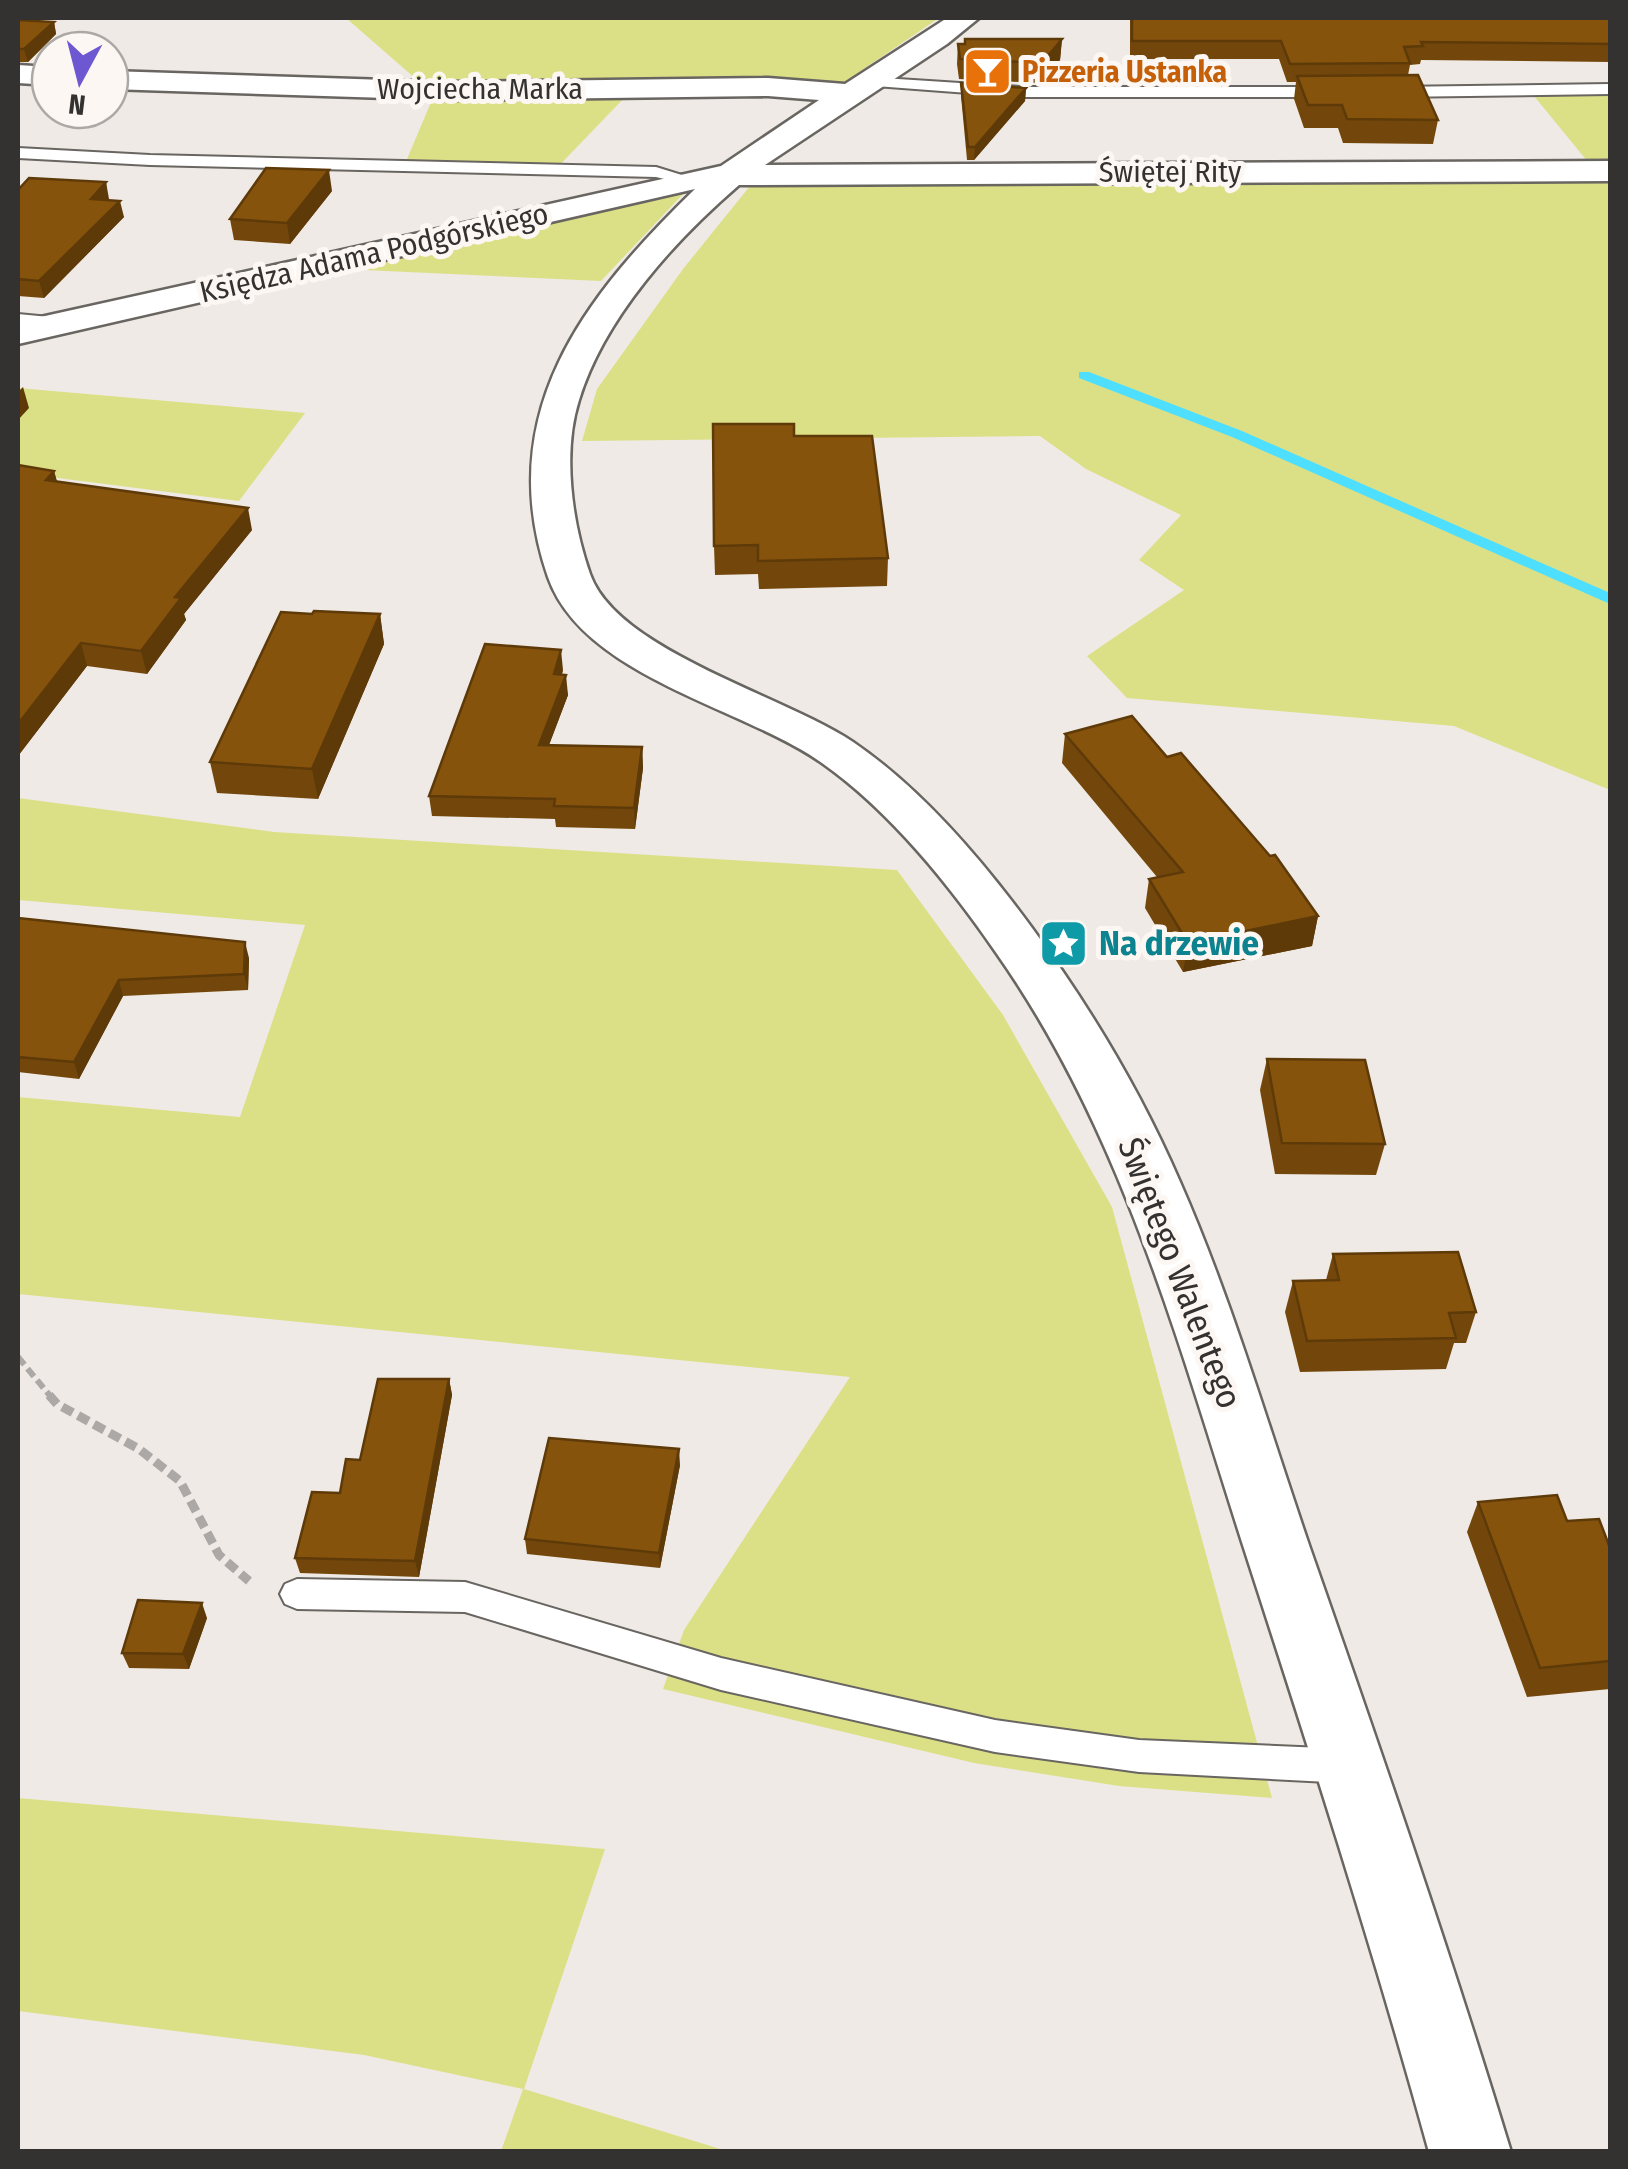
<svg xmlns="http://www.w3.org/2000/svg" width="1628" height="2169" viewBox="0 0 1628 2169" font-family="'Fira Sans Condensed',sans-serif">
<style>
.green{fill:#dbe087}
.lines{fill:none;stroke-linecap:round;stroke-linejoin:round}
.stream{fill:#4edfff;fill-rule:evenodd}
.lane-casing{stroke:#696561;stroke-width:4}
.street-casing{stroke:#696561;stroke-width:5}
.path-far1{stroke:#aca8a5;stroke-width:6;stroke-dasharray:10 5;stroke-linecap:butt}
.path{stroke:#aca8a5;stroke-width:9;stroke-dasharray:12 6;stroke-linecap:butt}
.lane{fill:#fff;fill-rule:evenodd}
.street{fill:#fff;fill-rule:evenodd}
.wall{fill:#73470b}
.shaded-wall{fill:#5e3a09}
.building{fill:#86530d;stroke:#5e3a09;stroke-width:2.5}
.labels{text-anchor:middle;stroke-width:10;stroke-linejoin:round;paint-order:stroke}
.far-food-label{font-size:30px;font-weight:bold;fill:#c56008;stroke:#fcf7f3;text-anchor:start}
.far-street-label{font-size:30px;fill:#343231;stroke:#fcf7f3}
.culture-label{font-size:35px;font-weight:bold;fill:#0d838f;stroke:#fcf7f3;text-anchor:start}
.street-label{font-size:35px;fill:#343231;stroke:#fcf7f3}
</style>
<rect width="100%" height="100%" fill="#efeae5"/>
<!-- green -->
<g class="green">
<path d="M 346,18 L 939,18 L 843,83 L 424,86 Z"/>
<path d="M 434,95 L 627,95 L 551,174 L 402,171 Z"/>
<path d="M 1534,96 L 1610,96 L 1610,162 L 1588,162 Z"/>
<path d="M 1610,175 L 1610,790 L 1454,726 L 1127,698 L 1087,656 L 1184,590 L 1139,560 L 1181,515 L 1086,469 L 1040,436 L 582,441 L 597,389 L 683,269 L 754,181 Z"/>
<path d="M 679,188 L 684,193 L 601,281 L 343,269 Z"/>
<path d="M 18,388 L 305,413 L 239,501 L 18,473 Z"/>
<path d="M 18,798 L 274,832 L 897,870 L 1003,1015 L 1112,1207 L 1272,1798 L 1119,1786 L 974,1763 L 663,1689 L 684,1630 L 850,1377 L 18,1294 L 18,1097 L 240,1117 L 305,925 L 18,900 Z"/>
<path d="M 18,1798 L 605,1849 L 524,2089 L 727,2151 L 501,2151 L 523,2089 L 364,2055 L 18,2011 Z"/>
</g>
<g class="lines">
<!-- stream -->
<path class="stream" d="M 1079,372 L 1089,372 L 1242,431 L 1610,593 L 1610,604 L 1232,437 L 1079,378 Z"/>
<defs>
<g id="lane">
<path d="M 867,77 L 1020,87 L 1329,87 L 1337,92 L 1329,97 L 1020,97 L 862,85 L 862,79 Z"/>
<path d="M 1610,84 L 1610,94 L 1392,97 L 1384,92 L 1392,87 Z"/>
<path d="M 18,148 L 150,155 L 656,167 L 698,180 L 690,185 L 656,177 L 150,165 L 18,158 Z"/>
<path d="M 18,314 L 60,318 L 69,323 L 60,328 L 18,324 Z"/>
<path d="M 297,1579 L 465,1582 L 721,1658 L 995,1720 L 1139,1740 L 1347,1749 L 1360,1754 L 1365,1766 L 1360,1778 L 1347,1783 L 1139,1772 L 995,1752 L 721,1690 L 465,1612 L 297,1609 L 285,1604 L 280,1594 L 285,1584 Z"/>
</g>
<g id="street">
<path d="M 947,18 L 979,18 L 947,44 L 765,165 L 1610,161 L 1610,181 L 739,185 C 675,240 604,318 579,400 C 562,453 572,523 590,574 C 617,651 785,696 853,742 C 922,789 983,861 1032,928 C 1090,1007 1141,1092 1180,1182 C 1232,1300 1268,1426 1310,1548 C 1380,1748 1449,1948 1511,2152 L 1429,2152 C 1372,1945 1307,1743 1241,1539 C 1176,1335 1120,1128 995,951 C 948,883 890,811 822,763 C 743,707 583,677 548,577 C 492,414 583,298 695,189 L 18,344 L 18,322 L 721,166 L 819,100 L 768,96 L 449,100 L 110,89 L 110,71 L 449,82 L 768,78 L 845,84 Z"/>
<path d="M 18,65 L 50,67 L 50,85 L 18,83 Z"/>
</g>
</defs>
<!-- lane casing -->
<use href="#lane" class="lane-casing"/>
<!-- street casing -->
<use href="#street" class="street-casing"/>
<!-- path-far1 -->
<path class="path-far1" d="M 18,1357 L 51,1397"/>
<!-- path -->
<path class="path" d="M 49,1395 L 57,1404 L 139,1449 L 180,1481 L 219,1555 L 249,1581"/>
<!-- lane -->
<use href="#lane" class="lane"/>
<!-- street -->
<use href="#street" class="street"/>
</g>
<!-- wall -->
<g class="wall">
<path d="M 1130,18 L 1610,18 L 1610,62 L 1421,60 L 1420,64 L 1410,65 L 1408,75 L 1438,120 L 1433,144 L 1343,143 L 1338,128 L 1304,128 L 1294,99 L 1296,82 L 1287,82 L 1279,59 L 1130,59 Z"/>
<path d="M 18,20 L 54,22 L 56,34 L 28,62 L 18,62 Z"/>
<path d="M 1062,39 L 1060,60 L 1040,83 L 959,79 L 957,64 L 958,44 Z"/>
<path d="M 961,83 L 1026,88 L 1025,101 L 974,160 L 967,160 L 961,96 Z"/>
<path d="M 106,182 L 108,200 L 124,217 L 44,298 L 18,296 L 18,190 Z"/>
<path d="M 332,191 L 290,244 L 234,240 L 230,219 Z"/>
<path d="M 794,436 L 888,558 L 887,586 L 759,589 L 758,574 L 715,575 L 714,546 Z"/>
<path d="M 54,471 L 57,482 L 252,530 L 184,614 L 186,620 L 147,674 L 87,666 L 18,756 Z"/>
<path d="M 312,614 L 380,614 L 384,644 L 318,799 L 217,793 L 210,762 Z"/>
<path d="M 563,670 L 562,674 L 568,695 L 549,745 L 642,747 L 643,768 L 635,829 L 556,827 L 555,819 L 432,816 L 429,796 Z"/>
<path d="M 1065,734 L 1167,757 L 1318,916 L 1312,946 L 1183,972 L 1145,908 L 1149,879 L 1157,877 L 1062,763 Z"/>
<path d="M 18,918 L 249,958 L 248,990 L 123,996 L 79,1079 L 18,1072 Z"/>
<path d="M 1267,1059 L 1385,1144 L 1376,1175 L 1275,1174 L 1260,1090 Z"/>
<path d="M 1333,1254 L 1476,1312 L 1466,1343 L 1454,1343 L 1446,1369 L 1300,1372 L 1285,1312 L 1293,1281 L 1326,1280 Z"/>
<path d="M 449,1379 L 452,1395 L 419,1577 L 300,1573 L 295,1558 L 340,1493 L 360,1460 Z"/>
<path d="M 680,1465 L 660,1568 L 527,1554 L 525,1539 Z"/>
<path d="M 1478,1502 L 1567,1521 L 1610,1548 L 1610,1689 L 1527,1697 L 1467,1532 Z"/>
<path d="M 207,1618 L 189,1669 L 129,1668 L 122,1653 Z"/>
</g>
<!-- shaded-wall -->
<g class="shaded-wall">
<path d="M 54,22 L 56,34 L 28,62 L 24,49 Z"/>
<path d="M 1062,39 L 1060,60 L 1040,83 L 1042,63 Z"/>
<path d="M 1026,88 L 1025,101 L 974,160 L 975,147 Z"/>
<path d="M 329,170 L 332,191 L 290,244 L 287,223 Z"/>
<path d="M 106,182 L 109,199 L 95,216 L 91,199 Z"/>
<path d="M 120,201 L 124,217 L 44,298 L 39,281 Z"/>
<path d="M 23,387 L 29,408 L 18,420 L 18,392 Z"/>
<path d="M 54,471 L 60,492 L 46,480 Z"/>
<path d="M 248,508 L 252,530 L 184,614 L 186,620 L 147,674 L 141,651 L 175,597 Z"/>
<path d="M 380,614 L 384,644 L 318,799 L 312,769 Z"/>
<path d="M 81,643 L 87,666 L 18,756 L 18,724 Z"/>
<path d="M 561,650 L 563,670 L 556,694 L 554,674 Z"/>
<path d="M 566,675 L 568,695 L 541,766 L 539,745 Z"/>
<path d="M 642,747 L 643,768 L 635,829 L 634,808 Z"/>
<path d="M 1318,916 L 1312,946 L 1183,972 L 1188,943 Z"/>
<path d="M 245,942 L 249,958 L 248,990 L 244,974 Z"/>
<path d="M 119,980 L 123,996 L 79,1079 L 74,1062 Z"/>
<path d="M 449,1379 L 452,1395 L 419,1577 L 415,1561 Z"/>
<path d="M 679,1449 L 680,1465 L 660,1568 L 659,1553 Z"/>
<path d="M 202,1603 L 207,1618 L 189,1669 L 183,1654 Z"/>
</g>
<!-- building -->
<g class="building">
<path d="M 1132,18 L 1610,18 L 1610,44 L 1421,42 L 1423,46 L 1404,47 L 1410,63 L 1290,64 L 1281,41 L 1132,41 Z"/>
<path d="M 18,20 L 54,22 L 24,49 L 18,49 Z"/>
<path d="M 965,39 L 1062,39 L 1042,63 L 960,59 L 958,44 L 965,44 Z"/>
<path d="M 1418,75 L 1438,120 L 1347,119 L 1342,105 L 1308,105 L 1297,76 Z"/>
<path d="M 961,83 L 1026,88 L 975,147 L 968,147 Z"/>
<path d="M 266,168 L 329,170 L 287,223 L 230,219 Z"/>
<path d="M 29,178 L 106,182 L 91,199 L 120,201 L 39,281 L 18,279 L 18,190 Z"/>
<path d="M 713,424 L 794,424 L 794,436 L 872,436 L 888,558 L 758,561 L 758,545 L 714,546 Z"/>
<path d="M 18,465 L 54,471 L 46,480 L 248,508 L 175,597 L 181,598 L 141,651 L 81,643 L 18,724 Z"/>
<path d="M 314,611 L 380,614 L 312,769 L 210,762 L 281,612 L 312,614 Z"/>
<path d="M 485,644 L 561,650 L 554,674 L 566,675 L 539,745 L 642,747 L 634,808 L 554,806 L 555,799 L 429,796 Z"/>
<path d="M 1132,716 L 1167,757 L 1181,753 L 1270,856 L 1275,855 L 1318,916 L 1188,943 L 1149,879 L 1183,872 L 1065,734 Z"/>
<path d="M 18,918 L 245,942 L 244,974 L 119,980 L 74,1062 L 18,1057 Z"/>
<path d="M 1267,1059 L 1365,1060 L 1385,1144 L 1282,1143 Z"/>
<path d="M 1458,1252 L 1476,1312 L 1449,1313 L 1456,1338 L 1307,1341 L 1293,1281 L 1339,1280 L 1333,1254 Z"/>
<path d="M 378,1379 L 449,1379 L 415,1561 L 295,1558 L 312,1492 L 340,1493 L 346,1459 L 360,1460 Z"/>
<path d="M 549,1438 L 679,1449 L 659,1553 L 525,1539 Z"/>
<path d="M 1557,1495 L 1567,1521 L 1599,1519 L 1610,1548 L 1610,1661 L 1540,1668 L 1478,1502 Z"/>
<path d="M 138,1600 L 202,1603 L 183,1654 L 122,1653 Z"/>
</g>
<!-- icons -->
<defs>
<symbol id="bar-square" viewBox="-11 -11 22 22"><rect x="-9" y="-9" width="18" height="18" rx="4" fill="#e8710a" stroke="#fcf7f3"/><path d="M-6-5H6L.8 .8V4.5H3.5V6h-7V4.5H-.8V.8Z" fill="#fff"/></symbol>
<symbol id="sight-square" viewBox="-11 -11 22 22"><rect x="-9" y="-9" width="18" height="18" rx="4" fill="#0f9aa8" stroke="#fcf7f3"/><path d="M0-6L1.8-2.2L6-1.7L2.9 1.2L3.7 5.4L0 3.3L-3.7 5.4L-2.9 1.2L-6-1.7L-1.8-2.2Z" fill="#fff"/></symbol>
</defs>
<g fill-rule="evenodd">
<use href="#bar-square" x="960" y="44" width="55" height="55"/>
<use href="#sight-square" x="1036" y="916" width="55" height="55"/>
</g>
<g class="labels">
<!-- far-food labels -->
<g class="far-food-label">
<text x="1022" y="82">Pizzeria Ustanka</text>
</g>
<!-- far-street labels -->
<g class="far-street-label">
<text x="480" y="99">Wojciecha Marka</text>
<text x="1170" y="182">Świętej Rity</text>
<text transform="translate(374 253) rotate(-13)" y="10">Księdza Adama Podgórskiego</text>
</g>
<!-- culture labels -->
<g class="culture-label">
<text x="1099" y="955">Na drzewie</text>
</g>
<!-- street labels -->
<g class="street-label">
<text transform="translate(1180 1273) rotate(69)" y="12">Świętego Walentego</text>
</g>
</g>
<!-- border -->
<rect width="1628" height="2169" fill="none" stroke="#343231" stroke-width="40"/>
<!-- north arrow -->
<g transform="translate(80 80) rotate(187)"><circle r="48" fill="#fcf7f3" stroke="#aca8a5" stroke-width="2.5"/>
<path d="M0-8L18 38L0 25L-18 38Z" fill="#6d58d2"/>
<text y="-15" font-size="28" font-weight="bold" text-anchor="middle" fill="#343231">N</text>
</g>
</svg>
